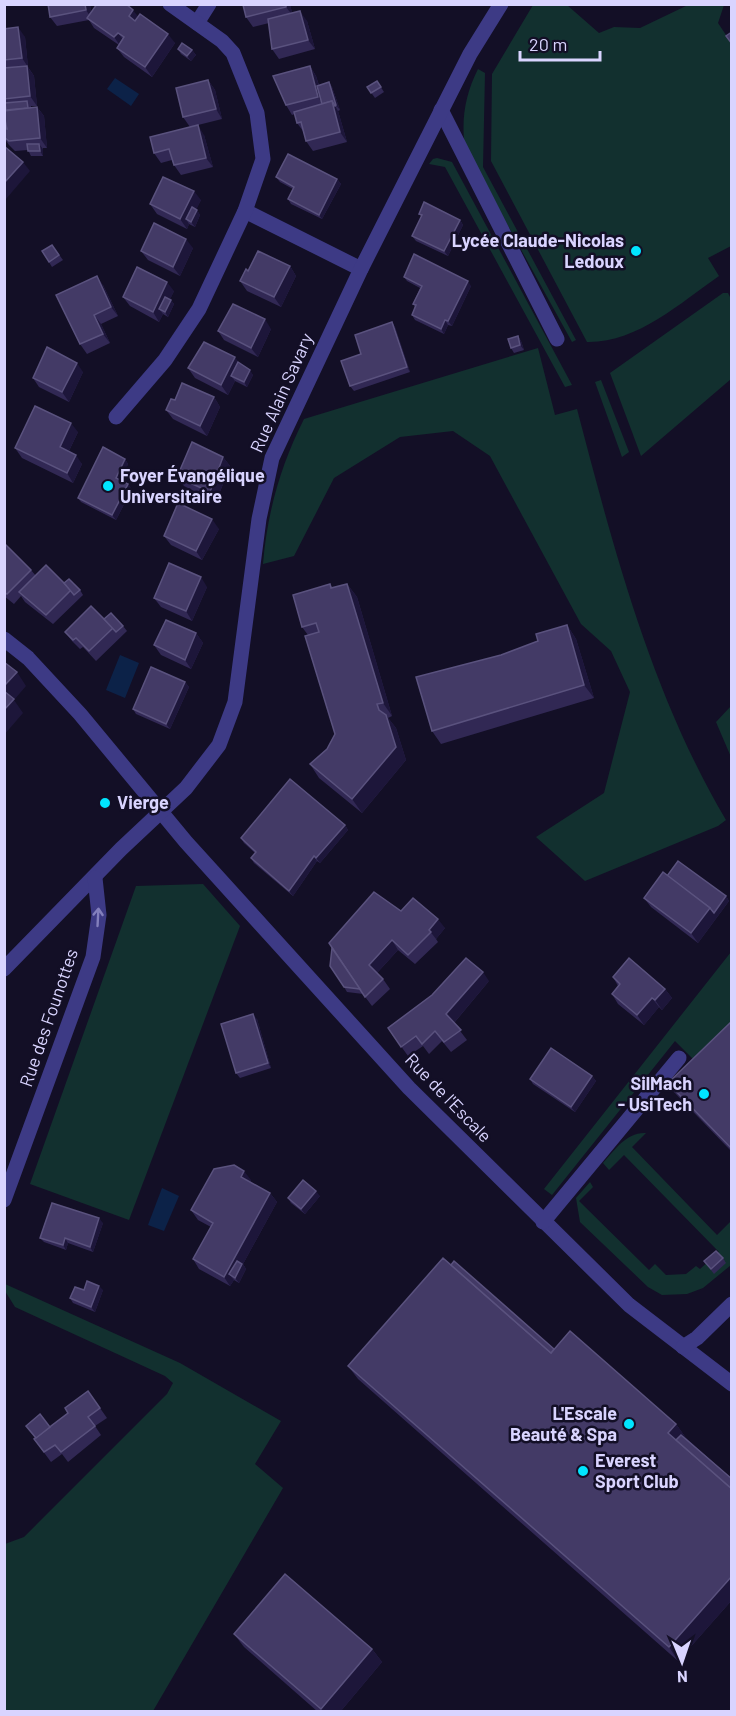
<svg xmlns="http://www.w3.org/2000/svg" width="736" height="1716" viewBox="0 0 736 1716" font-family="Barlow,sans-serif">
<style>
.green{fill:#12302f}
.water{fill:#0c2248}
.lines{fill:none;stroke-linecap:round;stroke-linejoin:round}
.minor{stroke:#3d3a85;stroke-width:15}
.wall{fill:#312854}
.shaded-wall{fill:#1d163a}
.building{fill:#433a66;stroke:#5a527e;stroke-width:1.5}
.oneway{stroke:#837fbc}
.poi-dot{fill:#00e5ff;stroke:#130f26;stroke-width:2}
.labels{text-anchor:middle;stroke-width:5;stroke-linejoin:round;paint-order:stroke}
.poi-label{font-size:18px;font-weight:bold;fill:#d9d4ff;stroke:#130f26;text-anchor:end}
.street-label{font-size:18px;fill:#d9d4ff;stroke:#130f26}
</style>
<rect width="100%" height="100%" fill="#130f26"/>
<!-- green -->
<g class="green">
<path d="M 533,5 L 567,5 L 599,33 L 614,27 L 640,28 L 688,5 L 724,5 L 718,23 L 732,44 L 731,246 L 708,258 L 719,276 C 680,303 637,343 587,342 L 491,161 L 492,74 Z"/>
<path d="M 478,69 L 485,73 L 483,167 L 576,340 L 572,342 L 465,148 C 461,119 465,95 478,69 Z"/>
<path d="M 437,158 L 452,162 L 572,385 L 565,387 L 445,167 L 429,164 L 433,159 Z"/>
<path d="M 723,293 L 728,293 L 731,299 L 731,379 L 641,456 L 610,373 Z"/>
<path d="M 538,348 L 555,415 L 577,409 C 614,550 651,693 726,820 L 718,826 L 585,881 L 536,837 L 604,793 L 630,692 L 611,651 L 581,624 L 490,456 L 453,431 L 400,437 L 334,478 L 294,556 L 263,564 C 267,513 281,464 304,419 Z"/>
<path d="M 601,380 L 629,452 L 622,457 L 595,382 Z"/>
<path d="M 731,706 L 731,757 L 716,722 Z"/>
<path d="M 203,884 L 240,926 L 129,1220 L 30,1184 L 136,886 Z"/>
<path d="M 731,952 L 731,1028 L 696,1062 L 675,1041 L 552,1195 L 544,1189 Z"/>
<path d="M 646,1133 L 632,1147 L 717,1235 L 731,1221 L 731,1265 L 703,1288 L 687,1294 L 662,1295 L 648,1287 L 580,1222 L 576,1198 L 590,1182 L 593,1187 L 579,1201 L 649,1270 L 655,1264 L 666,1275 L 686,1274 L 696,1266 L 700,1269 L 719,1252 L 624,1155 L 609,1170 L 603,1163 C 615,1150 626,1132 646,1133 Z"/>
<path d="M 5,1284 L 180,1363 L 281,1421 L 255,1464 L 283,1488 L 153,1711 L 5,1711 L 5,1544 L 24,1537 L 167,1394 L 173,1383 L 165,1376 L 15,1307 L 5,1291 Z"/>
</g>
<!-- water -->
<g class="water">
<path d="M 115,78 L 139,94 L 131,106 L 107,89 Z"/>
<path d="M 120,655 L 139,663 L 125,698 L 106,690 Z"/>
<path d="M 162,1188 L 179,1196 L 164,1231 L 148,1225 Z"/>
</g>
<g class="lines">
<!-- minor -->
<g class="minor">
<path d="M 197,23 L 209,4"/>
<path d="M 441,110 L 557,339"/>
<path d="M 245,211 L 361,269"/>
<path d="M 116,417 L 165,360 L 199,309 L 245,211 L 263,159 L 257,113 L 233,53 L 222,41 L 170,4"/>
<path d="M 4,639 L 28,658 L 80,714 L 186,842 L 409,1088 L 629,1305 L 732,1384"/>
<path d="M 4,969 L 121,849 L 186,788 L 219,745 L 235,702 L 259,519 L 272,458 L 361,269 L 470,54 L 501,4"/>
<path d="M 4,1200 L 93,957 L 99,915 L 95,878"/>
<path d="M 543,1222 L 679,1058"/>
<path d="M 683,1347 L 697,1338 L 732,1304"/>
</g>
</g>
<!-- wall -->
<g class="wall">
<path d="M 90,4 L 91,13 L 138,17 L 175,43 L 152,77 L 124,57 L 117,48 L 119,45 L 94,28 L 89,20 L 57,26 L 50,17 Z"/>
<path d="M 245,4 L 290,4 L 292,13 L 307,21 L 315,49 L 279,59 L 272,49 L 269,23 L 253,27 L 246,17 Z"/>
<path d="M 4,29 L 25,37 L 28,67 L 34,76 L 37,106 L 31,106 L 31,108 L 37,107 L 44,116 L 47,148 L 43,148 L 43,156 L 31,156 L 28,150 L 15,151 L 9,145 L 4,138 L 4,129 L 7,129 L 6,109 L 4,109 Z"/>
<path d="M 178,49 L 192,50 L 196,55 L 191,61 L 181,54 Z"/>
<path d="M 310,66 L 316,76 L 319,85 L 329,82 L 332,87 L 340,110 L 338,111 L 347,142 L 313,151 L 306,141 L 303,131 L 297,123 L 295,114 L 292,115 L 286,105 Z"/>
<path d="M 208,80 L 215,90 L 222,119 L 190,127 L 183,117 Z"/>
<path d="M 377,81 L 384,92 L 375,98 L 367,87 Z"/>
<path d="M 204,135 L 213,167 L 181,175 L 174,165 L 172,160 L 161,163 L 154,153 Z"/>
<path d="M 276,177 L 337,179 L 341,184 L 322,219 L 291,204 L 288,199 L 293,189 L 280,182 Z"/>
<path d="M 201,200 L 196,209 L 200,215 L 195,227 L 189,224 L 187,229 L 157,214 L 150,204 Z"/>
<path d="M 419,214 L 460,220 L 463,225 L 448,256 L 416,241 L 412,236 L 422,217 Z"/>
<path d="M 52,245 L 63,260 L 52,267 L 42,251 Z"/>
<path d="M 193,248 L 180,276 L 148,260 L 141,251 Z"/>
<path d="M 290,266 L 296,276 L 281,307 L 247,291 L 240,281 L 248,271 Z"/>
<path d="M 404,277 L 471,286 L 452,326 L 448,325 L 444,334 L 415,320 L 412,315 L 415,307 L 413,304 L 420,288 L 407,281 Z"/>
<path d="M 103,285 L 118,316 L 101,324 L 110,343 L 87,354 L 80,344 Z"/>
<path d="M 174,291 L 170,299 L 174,304 L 168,317 L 163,314 L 159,322 L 130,306 L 123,297 Z"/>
<path d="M 392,322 L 395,327 L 410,372 L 354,391 L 350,386 L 361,354 Z"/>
<path d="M 271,329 L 258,357 L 224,340 L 218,331 Z"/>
<path d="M 518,336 L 521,341 L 524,350 L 514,353 L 511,348 Z"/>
<path d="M 238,362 L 253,375 L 247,387 L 235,381 L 228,395 L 195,378 L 188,368 Z"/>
<path d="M 83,372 L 69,402 L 39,387 L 33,378 Z"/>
<path d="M 214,397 L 220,407 L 207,436 L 173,419 L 166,410 L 175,400 Z"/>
<path d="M 78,432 L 69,451 L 82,464 L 73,483 L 22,458 L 15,448 Z"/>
<path d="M 223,457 L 230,466 L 216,502 L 184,486 L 177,477 Z"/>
<path d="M 125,459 L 128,464 L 121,480 L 132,489 L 116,520 L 81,502 L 78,498 Z"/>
<path d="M 219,529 L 202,560 L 171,545 L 164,536 Z"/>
<path d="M 4,544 L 31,570 L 36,576 L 64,583 L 80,590 L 83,595 L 53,624 L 25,602 L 21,596 L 14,604 L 4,596 Z"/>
<path d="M 330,584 L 333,588 L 347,584 L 357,597 L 392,716 L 388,718 L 396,728 L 406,760 L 362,813 L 319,778 L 310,764 L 327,749 L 335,734 L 308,635 L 302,627 Z"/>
<path d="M 207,587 L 192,621 L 161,607 L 154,598 Z"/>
<path d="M 104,619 L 123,626 L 127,631 L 96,661 L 83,647 L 80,649 L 72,641 L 65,632 Z"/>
<path d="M 567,625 L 576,639 L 594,698 L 441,744 L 432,731 L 501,655 L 538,641 Z"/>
<path d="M 196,633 L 203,643 L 191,669 L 161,655 L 154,645 Z"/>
<path d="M 185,682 L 189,687 L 170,729 L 136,714 L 133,709 Z"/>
<path d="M 345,825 L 348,830 L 320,863 L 317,861 L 293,896 L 254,863 L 251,858 L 255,853 L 244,843 L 241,838 Z"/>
<path d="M 667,876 L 726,896 L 729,901 L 698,943 L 651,907 L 644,898 Z"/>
<path d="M 401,911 L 445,928 L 436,939 L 438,942 L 415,964 L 398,950 L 377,973 L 383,979 L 390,989 L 372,1006 L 363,994 L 347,992 L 344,987 Z"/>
<path d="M 613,977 L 665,989 L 672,998 L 662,1010 L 659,1007 L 644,1025 L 618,1004 L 612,994 L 618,986 Z"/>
<path d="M 489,981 L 454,1023 L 467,1040 L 451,1052 L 442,1041 L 429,1054 L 423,1046 L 408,1056 L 388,1028 Z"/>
<path d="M 257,1019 L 271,1068 L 240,1078 L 236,1073 Z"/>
<path d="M 732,1021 L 732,1152 L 674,1092 L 668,1083 Z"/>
<path d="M 592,1076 L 596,1081 L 575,1112 L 533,1084 L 530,1079 Z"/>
<path d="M 251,1180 L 250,1182 L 270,1193 L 277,1202 L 243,1264 L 246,1269 L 239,1283 L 234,1280 L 230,1286 L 199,1269 L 193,1259 L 211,1227 L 198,1220 L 191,1210 Z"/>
<path d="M 320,1196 L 305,1214 L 291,1203 L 288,1198 Z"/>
<path d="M 103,1223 L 93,1252 L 68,1243 L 66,1250 L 44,1242 L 40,1238 Z"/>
<path d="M 723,1258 L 726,1263 L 714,1274 L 704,1261 Z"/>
<path d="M 84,1290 L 103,1290 L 95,1312 L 73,1303 L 70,1298 Z"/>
<path d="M 554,1349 L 676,1424 L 686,1438 L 732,1479 L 732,1600 L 678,1661 L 358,1379 L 348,1366 Z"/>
<path d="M 88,1391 L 107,1418 L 95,1426 L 101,1435 L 68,1462 L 62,1454 L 51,1462 L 34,1439 L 68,1413 Z"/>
<path d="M 234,1634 L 372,1649 L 382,1662 L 340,1712 L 318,1712 L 244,1647 Z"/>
</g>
<!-- shaded-wall -->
<g class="shaded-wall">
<path d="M 85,4 L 90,4 L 92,19 L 86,10 Z"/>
<path d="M 286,4 L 290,4 L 293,16 L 286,7 Z"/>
<path d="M 133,10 L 140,19 L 136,26 L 129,16 Z"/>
<path d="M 300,11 L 307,21 L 315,49 L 308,40 Z"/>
<path d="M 18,27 L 25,37 L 28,67 L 22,58 Z"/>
<path d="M 118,33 L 125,42 L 121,47 L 114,37 Z"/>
<path d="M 168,34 L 175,43 L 152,77 L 145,67 Z"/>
<path d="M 192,50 L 196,55 L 191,61 L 187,56 Z"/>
<path d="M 27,66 L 34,76 L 37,106 L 30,96 Z"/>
<path d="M 310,66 L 316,76 L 325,107 L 318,97 Z"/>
<path d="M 208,80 L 215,90 L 222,119 L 216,109 Z"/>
<path d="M 329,82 L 332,87 L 340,110 L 336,105 Z"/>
<path d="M 332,101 L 338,111 L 347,142 L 340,132 Z"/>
<path d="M 37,107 L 44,116 L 47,148 L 40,138 Z"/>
<path d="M 198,125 L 204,135 L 213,167 L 206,158 Z"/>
<path d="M 39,144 L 43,149 L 43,156 L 40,151 Z"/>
<path d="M 23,162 L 30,171 L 6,199 L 4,197 L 4,183 Z"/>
<path d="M 337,179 L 341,184 L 322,219 L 319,215 Z"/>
<path d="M 194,191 L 201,200 L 191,221 L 186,219 L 189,224 L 187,229 L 180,219 Z"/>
<path d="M 197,210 L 200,215 L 195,227 L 191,222 Z"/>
<path d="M 460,220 L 463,225 L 448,256 L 444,251 Z"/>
<path d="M 186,239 L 193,248 L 180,276 L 173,267 Z"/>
<path d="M 290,266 L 296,276 L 281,307 L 274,297 Z"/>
<path d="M 97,276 L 103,285 L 118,316 L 111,307 Z"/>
<path d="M 468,281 L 471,286 L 452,326 L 448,321 Z"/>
<path d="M 167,282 L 174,291 L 164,312 L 159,309 L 163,314 L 159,322 L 153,312 Z"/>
<path d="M 171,300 L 174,304 L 168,317 L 165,312 Z"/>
<path d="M 94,315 L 101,324 L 110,343 L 103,334 Z"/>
<path d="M 265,319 L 271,329 L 258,357 L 251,348 Z"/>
<path d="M 445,320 L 448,325 L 444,334 L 441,329 Z"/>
<path d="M 392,322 L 395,327 L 410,372 L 407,367 Z"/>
<path d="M 518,336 L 521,341 L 524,350 L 520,345 Z"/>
<path d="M 235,357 L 242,367 L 231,376 L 235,381 L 228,395 L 221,385 Z"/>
<path d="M 77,363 L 83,372 L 69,402 L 62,392 Z"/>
<path d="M 250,370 L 253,375 L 247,387 L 244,382 Z"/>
<path d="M 214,397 L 220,407 L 207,436 L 200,426 Z"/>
<path d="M 71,423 L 78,432 L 66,457 L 60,447 Z"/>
<path d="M 76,455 L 82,464 L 73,483 L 67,473 Z"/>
<path d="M 223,457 L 230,466 L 216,502 L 210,492 Z"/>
<path d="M 125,459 L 128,464 L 120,483 L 116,478 Z"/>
<path d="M 128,484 L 132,489 L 116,520 L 112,515 Z"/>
<path d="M 212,519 L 219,529 L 202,560 L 196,551 Z"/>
<path d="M 201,577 L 207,587 L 192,621 L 186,611 Z"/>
<path d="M 347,584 L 357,597 L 392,716 L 383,703 Z"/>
<path d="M 567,625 L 576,639 L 594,698 L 584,685 Z"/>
<path d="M 196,633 L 203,643 L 191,669 L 185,660 Z"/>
<path d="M 17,672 L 26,686 L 14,700 L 23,713 L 4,735 L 4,686 Z"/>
<path d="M 185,682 L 189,687 L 170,729 L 166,724 Z"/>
<path d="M 386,715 L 396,728 L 406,760 L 362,813 L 352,799 Z"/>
<path d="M 345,825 L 348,830 L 320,863 L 316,858 Z"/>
<path d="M 314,856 L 317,861 L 293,896 L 289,891 Z"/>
<path d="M 726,896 L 729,901 L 698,943 L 691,933 L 710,908 Z"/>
<path d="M 438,919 L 445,928 L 436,939 L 429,930 Z"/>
<path d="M 392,940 L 398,950 L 376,974 L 369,965 Z"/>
<path d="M 483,972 L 489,981 L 453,1024 L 446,1014 Z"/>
<path d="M 665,989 L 672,998 L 662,1010 L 655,1000 Z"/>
<path d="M 652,998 L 659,1007 L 644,1025 L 637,1015 Z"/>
<path d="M 253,1014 L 257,1019 L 271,1068 L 268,1063 Z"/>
<path d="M 592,1076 L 596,1081 L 575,1112 L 571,1107 Z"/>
<path d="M 244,1171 L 251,1180 L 248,1187 L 241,1177 Z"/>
<path d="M 316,1191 L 320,1196 L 305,1214 L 301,1209 Z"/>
<path d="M 270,1193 L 277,1202 L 243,1264 L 246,1269 L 239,1283 L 235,1278 L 229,1274 L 234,1280 L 230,1286 L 224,1277 Z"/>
<path d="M 99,1218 L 103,1223 L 93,1252 L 90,1247 Z"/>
<path d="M 65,1238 L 68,1243 L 66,1250 L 63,1245 Z"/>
<path d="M 99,1286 L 103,1290 L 95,1312 L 91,1307 Z"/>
<path d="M 676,1424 L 686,1438 L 679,1446 L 668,1433 Z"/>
<path d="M 732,1576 L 732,1600 L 678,1661 L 669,1647 Z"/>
<path d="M 372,1649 L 382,1662 L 340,1712 L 322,1712 L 321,1709 Z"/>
</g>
<!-- building -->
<g class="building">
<path d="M 48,4 L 85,4 L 86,10 L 50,17 Z"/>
<path d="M 97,4 L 126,4 L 133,10 L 129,16 L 135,21 L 140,14 L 168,34 L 145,67 L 117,48 L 124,37 L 118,33 L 114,37 L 87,18 Z"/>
<path d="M 245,4 L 286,4 L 286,7 L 246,17 L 243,5 Z"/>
<path d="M 300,11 L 308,40 L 272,49 L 268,19 Z"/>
<path d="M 18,27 L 22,58 L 4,60 L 4,29 Z"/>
<path d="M 732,32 L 732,44 L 726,36 Z"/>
<path d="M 182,43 L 192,50 L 187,56 L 178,49 Z"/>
<path d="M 27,66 L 30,96 L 4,99 L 4,68 Z"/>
<path d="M 310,66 L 318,97 L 286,105 L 273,76 Z"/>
<path d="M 208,80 L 216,109 L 183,117 L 176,88 Z"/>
<path d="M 377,81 L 381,87 L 371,93 L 367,87 Z"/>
<path d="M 329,82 L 336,105 L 335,106 L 332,101 L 322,104 L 317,86 Z"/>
<path d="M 27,101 L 28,108 L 6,110 L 5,103 Z"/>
<path d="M 332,101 L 340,132 L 306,141 L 301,122 L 297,123 L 294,112 Z"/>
<path d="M 37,107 L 40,138 L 9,141 L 4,137 L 4,129 L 7,129 L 4,115 L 4,111 Z"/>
<path d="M 198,125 L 206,158 L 174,165 L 169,149 L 154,153 L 150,137 Z"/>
<path d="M 27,144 L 39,144 L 40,151 L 28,151 Z"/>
<path d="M 4,146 L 23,162 L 4,183 Z"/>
<path d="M 288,154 L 337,179 L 319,215 L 288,199 L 294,187 L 276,177 Z"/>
<path d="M 163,177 L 194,191 L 180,219 L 150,204 Z"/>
<path d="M 424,202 L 460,220 L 444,251 L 412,236 L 422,215 L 419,214 Z"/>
<path d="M 192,207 L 197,210 L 191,222 L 186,219 Z"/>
<path d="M 154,223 L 186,239 L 173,267 L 141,251 Z"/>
<path d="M 52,245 L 59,255 L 49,262 L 42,251 Z"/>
<path d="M 258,251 L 290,266 L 274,297 L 240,281 L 246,269 L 248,271 Z"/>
<path d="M 414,254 L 468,281 L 448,321 L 445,320 L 441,329 L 412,315 L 416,305 L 413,304 L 422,286 L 404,277 Z"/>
<path d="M 137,267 L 167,282 L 153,312 L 123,297 Z"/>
<path d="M 97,276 L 111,307 L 94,315 L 103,334 L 80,344 L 56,295 Z"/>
<path d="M 165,297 L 171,300 L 165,312 L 159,309 Z"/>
<path d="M 233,304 L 265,319 L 251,348 L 218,331 Z"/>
<path d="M 392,322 L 407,367 L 350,386 L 341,361 L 361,354 L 355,335 Z"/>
<path d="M 518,336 L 520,345 L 511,348 L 508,339 Z"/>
<path d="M 204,342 L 235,357 L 221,385 L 188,368 Z"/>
<path d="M 47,347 L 77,363 L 62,392 L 33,378 Z"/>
<path d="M 238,362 L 250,370 L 244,382 L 231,376 Z"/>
<path d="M 182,383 L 214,397 L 200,426 L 166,410 L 171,399 L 175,400 Z"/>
<path d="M 35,406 L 71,423 L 60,447 L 76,455 L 67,473 L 15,448 Z"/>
<path d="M 192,442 L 223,457 L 210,492 L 177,477 Z"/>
<path d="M 103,447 L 125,459 L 116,478 L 128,484 L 112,515 L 78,498 Z"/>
<path d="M 178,503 L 212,519 L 196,551 L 164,536 Z"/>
<path d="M 5,544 L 31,570 L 7,594 L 4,592 Z"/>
<path d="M 169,563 L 201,577 L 186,611 L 154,598 Z"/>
<path d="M 46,565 L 71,590 L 46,615 L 19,592 Z"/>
<path d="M 69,579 L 80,590 L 74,595 L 64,583 Z"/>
<path d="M 330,584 L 331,588 L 347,584 L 383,703 L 377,704 L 379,710 L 386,715 L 396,747 L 352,799 L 310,764 L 327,749 L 335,734 L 305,636 L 319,632 L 316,623 L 302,627 L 293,595 Z"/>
<path d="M 91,606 L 113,628 L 89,651 L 76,638 L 73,640 L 65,632 Z"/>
<path d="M 111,613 L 123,626 L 116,632 L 104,619 Z"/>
<path d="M 166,620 L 196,633 L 185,660 L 154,645 Z"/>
<path d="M 567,625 L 584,685 L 432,731 L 416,677 L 501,655 L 538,641 L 536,634 Z"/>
<path d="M 4,662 L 17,672 L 4,686 Z"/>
<path d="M 151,667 L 185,682 L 166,724 L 133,709 Z"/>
<path d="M 4,691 L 14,699 L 4,710 Z"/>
<path d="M 290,779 L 345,825 L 316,858 L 314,856 L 289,891 L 251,858 L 256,852 L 241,838 Z"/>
<path d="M 678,861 L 726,896 L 714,913 L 710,908 L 667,876 Z"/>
<path d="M 663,872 L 710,908 L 691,933 L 644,898 Z"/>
<path d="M 374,892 L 401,911 L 413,898 L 438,919 L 429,930 L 431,932 L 408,955 L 392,940 L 369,965 L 383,979 L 365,997 L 329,943 Z"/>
<path d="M 332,948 L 360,989 L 344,987 L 330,966 Z"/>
<path d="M 466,958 L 483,972 L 446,1014 L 461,1030 L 444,1042 L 435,1031 L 422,1044 L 416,1036 L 401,1047 L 388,1028 L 432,995 Z"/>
<path d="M 629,958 L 665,989 L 655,1000 L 652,998 L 637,1015 L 612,994 L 620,984 L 613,977 Z"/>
<path d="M 253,1014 L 268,1063 L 236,1073 L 221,1024 Z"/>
<path d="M 732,1021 L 732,1149 L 668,1083 Z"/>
<path d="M 551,1048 L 592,1076 L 571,1107 L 530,1079 Z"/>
<path d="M 234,1165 L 244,1171 L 241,1177 L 270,1193 L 224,1277 L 193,1259 L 213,1223 L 191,1210 L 214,1169 Z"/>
<path d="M 303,1180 L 316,1191 L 301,1209 L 288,1198 Z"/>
<path d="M 52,1203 L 99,1218 L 90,1247 L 65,1238 L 63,1245 L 40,1238 Z"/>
<path d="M 716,1251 L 723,1258 L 711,1269 L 704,1261 Z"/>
<path d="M 443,1258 L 551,1353 L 570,1331 L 676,1424 L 668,1433 L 732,1489 L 732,1576 L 669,1647 L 348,1366 Z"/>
<path d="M 237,1261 L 242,1264 L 235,1278 L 229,1274 Z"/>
<path d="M 454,1261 L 554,1349 L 551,1353 L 451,1265 Z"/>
<path d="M 87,1281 L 99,1286 L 91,1307 L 70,1298 L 75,1287 L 84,1290 Z"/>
<path d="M 88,1391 L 100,1408 L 88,1417 L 95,1426 L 61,1452 L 55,1445 L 44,1452 L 34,1439 L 68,1413 L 65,1408 Z"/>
<path d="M 40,1414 L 50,1427 L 36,1438 L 26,1426 Z"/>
<path d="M 681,1435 L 732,1479 L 732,1489 L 676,1440 Z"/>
<path d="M 285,1574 L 372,1649 L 321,1709 L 234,1634 Z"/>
</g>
<!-- one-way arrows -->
<defs><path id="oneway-shaft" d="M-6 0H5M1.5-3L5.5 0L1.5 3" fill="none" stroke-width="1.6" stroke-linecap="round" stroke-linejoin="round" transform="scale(1.5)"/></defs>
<use class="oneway" href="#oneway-shaft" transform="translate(98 917) rotate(-87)"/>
<!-- markers -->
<g class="poi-dot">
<circle cx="636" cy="251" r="6"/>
<circle cx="108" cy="486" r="6"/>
<circle cx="105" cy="803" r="6"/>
<circle cx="704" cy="1094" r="6"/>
<circle cx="629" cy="1424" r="6"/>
<circle cx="583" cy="1471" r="6"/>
</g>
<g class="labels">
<!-- poi labels -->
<g class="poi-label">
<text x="624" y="247">Lycée Claude-Nicolas<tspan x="624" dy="21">Ledoux</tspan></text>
<text x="120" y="482" text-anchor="start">Foyer Évangélique<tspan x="120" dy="21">Universitaire</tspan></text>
<text x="117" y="809" text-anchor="start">Vierge</text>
<text x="692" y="1090">SilMach<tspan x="692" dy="21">- UsiTech</tspan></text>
<text x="617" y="1420">L'Escale<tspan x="617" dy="21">Beauté &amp; Spa</tspan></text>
<text x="595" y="1467" text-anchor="start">Everest<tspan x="595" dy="21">Sport Club</tspan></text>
</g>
<!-- street labels -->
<g class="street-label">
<text transform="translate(282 393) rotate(-66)" y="6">Rue Alain Savary</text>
<text transform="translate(49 1018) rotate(-71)" y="6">Rue des Founottes</text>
<text transform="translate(448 1098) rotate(46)" y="6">Rue de l'Escale</text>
</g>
</g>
<!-- border -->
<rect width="736" height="1716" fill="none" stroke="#d9d4ff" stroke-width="12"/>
<!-- north arrow -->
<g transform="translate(682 1662) rotate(178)" stroke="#130f26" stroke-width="4.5" paint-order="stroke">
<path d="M0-4.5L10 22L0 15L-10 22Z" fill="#d9d4ff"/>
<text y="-9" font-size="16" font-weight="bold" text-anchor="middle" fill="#d9d4ff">N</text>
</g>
<!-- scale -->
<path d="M520 51v9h80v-9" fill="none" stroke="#d9d4ff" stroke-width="3"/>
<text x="529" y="51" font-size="18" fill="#d9d4ff" stroke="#130f26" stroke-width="4.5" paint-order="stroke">20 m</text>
</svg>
